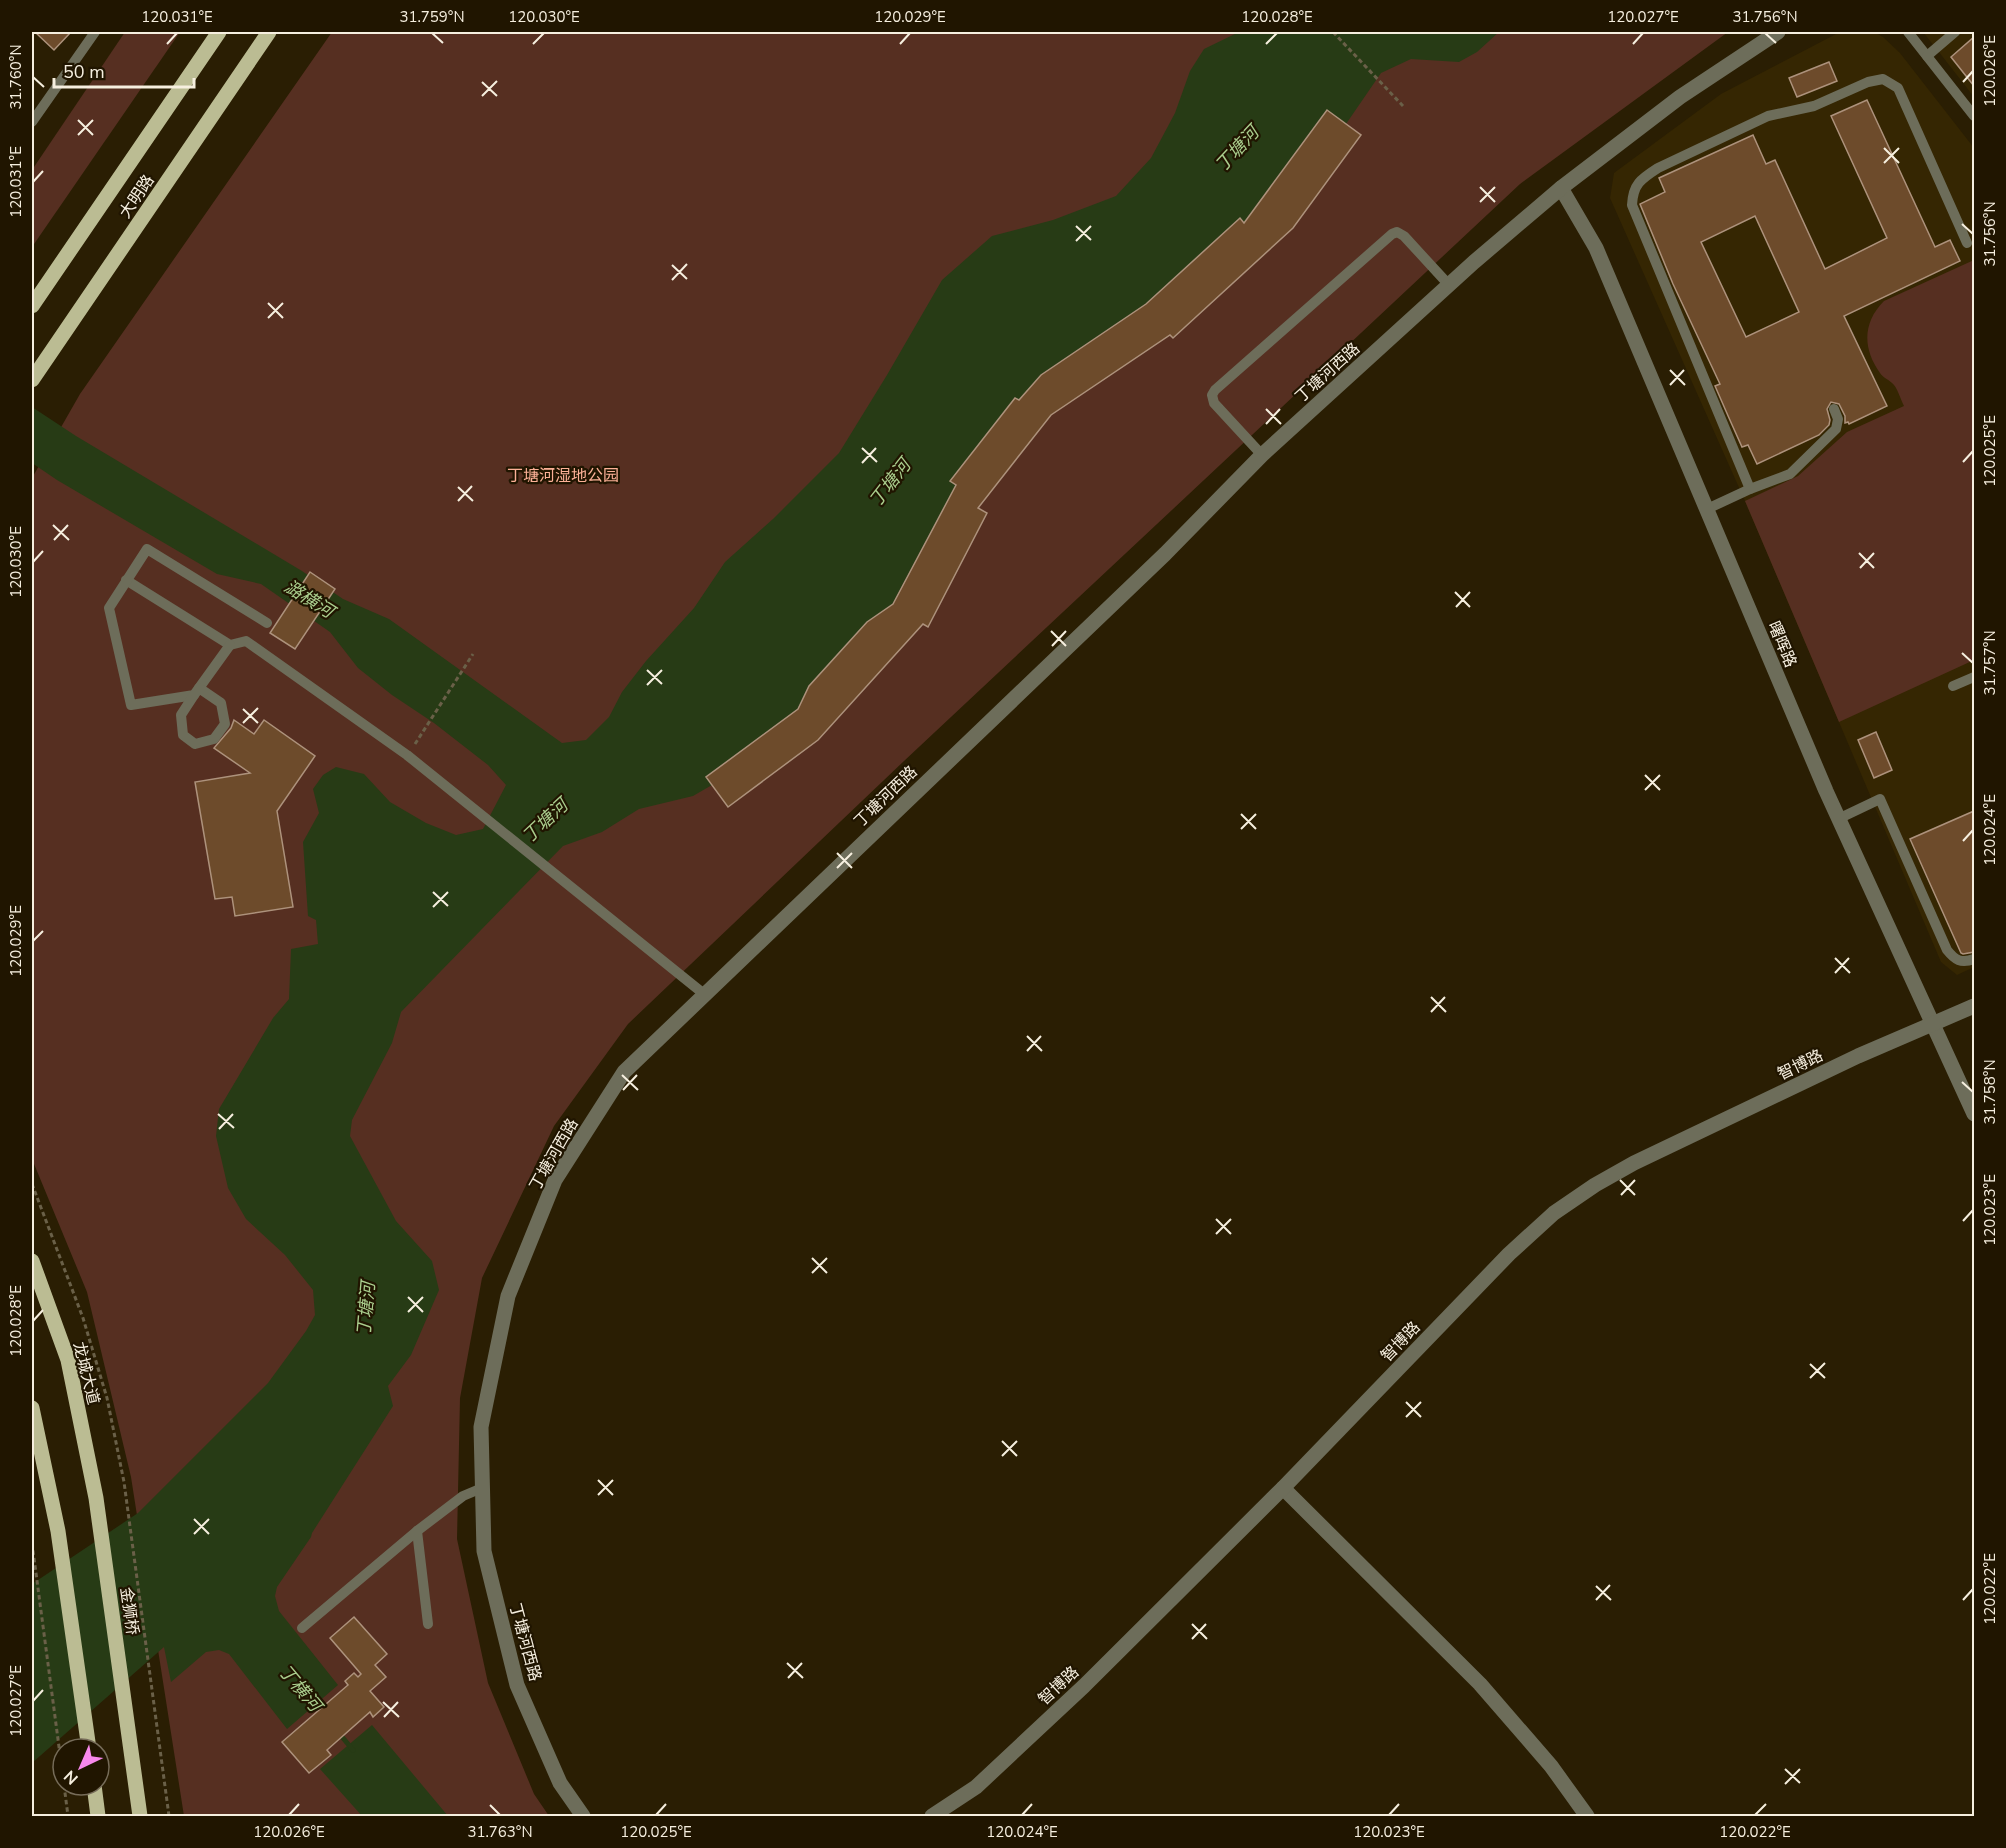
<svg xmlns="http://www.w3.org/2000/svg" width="2006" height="1848" viewBox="0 0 2006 1848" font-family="'Nunito Sans','Noto Sans SC',sans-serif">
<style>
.built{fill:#352602}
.green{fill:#562f21}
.water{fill:#273b15}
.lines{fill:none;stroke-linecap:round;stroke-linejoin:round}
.stream{stroke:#273b15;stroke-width:5}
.building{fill:#6d4b2b;stroke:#ad927c;stroke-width:1.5;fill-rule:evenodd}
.path{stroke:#6a6048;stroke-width:3;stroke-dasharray:4.5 3;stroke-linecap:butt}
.service{stroke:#6d6d5a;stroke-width:10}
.minor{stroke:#6d6d5a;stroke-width:15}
.tertiary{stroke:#6d6d5a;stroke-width:15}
.primary{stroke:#bbbc93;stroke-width:15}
.ticks{fill:none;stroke:#f6efdf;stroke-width:2}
.labels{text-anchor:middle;stroke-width:4.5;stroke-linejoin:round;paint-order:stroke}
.street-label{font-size:16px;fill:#f6efdf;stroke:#201500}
.park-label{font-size:16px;fill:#fcb197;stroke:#201500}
.water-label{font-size:18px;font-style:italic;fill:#aace8d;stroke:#201500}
.neatline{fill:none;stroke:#f6efdf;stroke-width:2}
.ticks-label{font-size:15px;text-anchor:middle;fill:#f6efdf}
</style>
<rect width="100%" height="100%" fill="#2a1e03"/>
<!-- built -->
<g class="built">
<path d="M 1840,32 L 1874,32 L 1883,37 L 1900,53 L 1974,148 L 1974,967 L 1957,975 L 1941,962 L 1745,501 L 1610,198 L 1614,173 L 1721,94 Z"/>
<path d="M 1923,32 L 1974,32 L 1974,97 L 1939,52 Z"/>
</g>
<!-- green -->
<g class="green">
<path d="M 125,32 L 180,32 L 32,247 L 32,170 Z"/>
<path d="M 332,32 L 1728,32 L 1520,184 L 904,761 L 628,1024 L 554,1126 L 482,1278 L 460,1398 L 457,1539 L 488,1683 L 534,1794 L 549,1816 L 184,1816 L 131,1477 L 87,1292 L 32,1159 L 32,478 L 80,394 Z"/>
<path d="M 1974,260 L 1974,660 L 1839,722 L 1745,501 L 1798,476 L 1847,432 L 1904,406 C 1901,400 1898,390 1894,385 C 1890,380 1883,378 1880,373 C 1862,348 1863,322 1884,301 Z"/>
</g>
<!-- water -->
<g class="water">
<path d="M 1239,32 L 1499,32 L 1477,52 L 1459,62 L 1411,59 L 1381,73 L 1346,124 L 1327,110 L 1253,210 L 1250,229 L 1240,218 L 1144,306 L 1041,375 L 1032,386 L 1031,409 L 1015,398 L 951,481 L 957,487 L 951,494 L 891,607 L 797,710 L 706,777 L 712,785 L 693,796 L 639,809 L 602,832 L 563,846 L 401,1012 L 392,1043 L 352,1120 L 350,1136 L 396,1221 L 432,1261 L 439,1290 L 411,1355 L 388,1386 L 393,1406 L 312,1533 L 311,1537 L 277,1587 L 275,1596 L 279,1611 L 338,1685 L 287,1729 L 229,1654 L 219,1650 L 206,1652 L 171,1682 L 164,1647 L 32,1763 L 32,1584 L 138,1513 L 268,1383 L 306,1331 L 315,1315 L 313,1290 L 285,1255 L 246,1219 L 228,1188 L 216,1136 L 219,1109 L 273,1018 L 289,999 L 291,949 L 318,944 L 316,920 L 308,916 L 303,842 L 319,813 L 313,789 L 323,775 L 336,767 L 364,774 L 390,802 L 426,823 L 456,835 L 483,829 L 506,785 L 488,765 L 434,723 L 392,695 L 358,668 L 330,632 L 261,584 L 217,574 L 57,480 L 32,463 L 32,407 L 76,436 L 302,571 L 343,599 L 389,619 L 562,743 L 586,740 L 609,717 L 622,692 L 646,661 L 694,608 L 725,562 L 773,519 L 839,453 L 887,375 L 942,280 L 992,236 L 1053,220 L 1116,196 L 1151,158 L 1175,113 L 1190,71 L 1204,49 Z"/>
<path d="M 372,1725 L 448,1816 L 362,1816 L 320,1769 Z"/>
</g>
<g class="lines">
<!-- stream -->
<g class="stream">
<path d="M 310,1700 L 324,1715"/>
<path d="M 338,1732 L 353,1750"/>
</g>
</g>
<!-- building -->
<g class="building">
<path d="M 35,32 L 71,32 L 54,50 Z"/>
<path d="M 1974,37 L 1974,86 L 1951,57 Z"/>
<path d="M 1829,62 L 1837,81 L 1797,97 L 1789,78 Z"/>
<path d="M 1867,100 L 1935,247 L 1950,240 L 1960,261 L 1844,316 L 1887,406 L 1849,424 L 1848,422 L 1845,423 L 1845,416 L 1839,404 L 1831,402 L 1827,409 L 1830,420 L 1829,425 L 1819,435 L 1757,464 L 1748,445 L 1742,447 L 1729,418 L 1715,386 L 1720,384 L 1673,284 L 1640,204 L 1665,192 L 1659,178 L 1753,135 L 1766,164 L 1775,160 L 1825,269 L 1887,238 L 1831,116 ZM 1755,216 L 1799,312 L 1746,337 L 1701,242 Z"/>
<path d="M 1327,110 L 1361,135 L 1293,228 L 1173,338 L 1170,335 L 1051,415 L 978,508 L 987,513 L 928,627 L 923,624 L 818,740 L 728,807 L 706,777 L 798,709 L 809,686 L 867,622 L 893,604 L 956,485 L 950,481 L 1015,398 L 1019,400 L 1041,375 L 1146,304 L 1240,218 L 1244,223 Z"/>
<path d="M 310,572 L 335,589 L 295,649 L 270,633 Z"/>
<path d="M 234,720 L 254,734 L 264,720 L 315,756 L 277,811 L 293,907 L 235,916 L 232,897 L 215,899 L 195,782 L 250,773 L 214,748 L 231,728 Z"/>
<path d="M 1876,732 L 1892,770 L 1874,778 L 1858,740 Z"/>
<path d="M 1974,811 L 1974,952 L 1963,954 L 1961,953 L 1910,839 Z"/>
<path d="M 354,1617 L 387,1654 L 375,1665 L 386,1677 L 370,1691 L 384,1707 L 373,1717 L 370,1712 L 327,1750 L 331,1755 L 309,1773 L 282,1742 L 348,1685 L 345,1681 L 354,1673 L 358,1677 L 361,1674 L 330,1638 Z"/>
</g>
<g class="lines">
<!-- path -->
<g class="path">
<path d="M 1333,32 L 1403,106"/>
<path d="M 415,744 L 473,654"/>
<path d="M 32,1184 L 83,1318 L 107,1398 L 124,1482 L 169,1816"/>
<path d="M 32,1543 L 63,1777"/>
<path d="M 64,1785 L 68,1816"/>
</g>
<!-- service -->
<g class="service">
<path d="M 1908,32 L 1974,116"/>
<path d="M 1927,56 L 1955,32"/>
<path d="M 32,122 L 95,32"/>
<path d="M 1262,455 L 1214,403 L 1212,395 L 1215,390 L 1392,234 L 1397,232 L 1404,236 L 1449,285"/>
<path d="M 1750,489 L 1632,205 C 1633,184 1641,179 1658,168 L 1768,116 L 1814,106 L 1868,82 L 1883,79 L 1898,88 L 1967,243"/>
<path d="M 1707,509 L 1750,489 L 1790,474 L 1836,429 L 1838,419 L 1834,409"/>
<path d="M 126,580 L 230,645 L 246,641 L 407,755 L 704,994"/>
<path d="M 230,645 L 194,695 L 131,705 L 109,608 L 147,549 L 267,623"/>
<path d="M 1953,686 L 1974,677"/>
<path d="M 194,695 L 181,715 L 183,735 L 195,744 L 214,739 L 225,724 L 221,703 L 199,688"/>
<path d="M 1838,819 L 1880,799 L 1947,950 C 1955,960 1961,964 1974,959"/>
<path d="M 417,1531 L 428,1624"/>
<path d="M 302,1628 L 417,1531 L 463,1496 L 482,1488"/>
</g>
<!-- minor -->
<g class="minor">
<path d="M 1561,188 L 1596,248 L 1826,791 L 1974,1114"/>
<path d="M 1283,1488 L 1480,1684 L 1551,1766 L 1587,1816"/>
<path d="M 932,1816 L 976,1787 L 1084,1686 L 1283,1488 L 1509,1254 L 1554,1213 L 1595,1185 L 1634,1163 L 1858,1056 L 1974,1006"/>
</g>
<!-- tertiary -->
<path class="tertiary" d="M 583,1816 L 560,1783 L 517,1685 L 484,1551 L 481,1427 L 508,1296 L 555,1180 L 624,1072 L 1165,554 L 1262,455 L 1474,262 L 1561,188 L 1680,97 L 1778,32"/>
<!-- primary -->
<g class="primary">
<path d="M 32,306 L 219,32"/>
<path d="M 32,380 L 269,32"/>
<path d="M 32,1261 L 68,1360 L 96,1498 L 140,1816"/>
<path d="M 32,1408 L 58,1531 L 89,1749"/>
<path d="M 94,1785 L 98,1816"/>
</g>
</g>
<!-- ticks -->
<path class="ticks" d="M 432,33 L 443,43M 1765,33 L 1776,43M 167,44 L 177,33M 533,44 L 544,33M 900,44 L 910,33M 1266,44 L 1277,33M 1633,44 L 1643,33M 33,77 L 44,87M 482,82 L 497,96M 1963,82 L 1973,71M 482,96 L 497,81M 78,120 L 93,135M 78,135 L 93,120M 1884,148 L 1899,163M 1884,163 L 1899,148M 33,182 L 43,171M 1480,187 L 1495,202M 1480,202 L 1495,187M 1962,224 L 1973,234M 1076,226 L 1091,240M 1076,241 L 1091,226M 672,265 L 687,279M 672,280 L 687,264M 268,303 L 283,318M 268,318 L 283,303M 1670,370 L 1685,385M 1670,385 L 1684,370M 1266,409 L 1281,424M 1266,424 L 1280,409M 862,448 L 877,462M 1963,462 L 1973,451M 862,463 L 876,448M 458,487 L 473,501M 458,501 L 472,486M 53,525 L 69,540M 54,540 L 68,525M 1859,553 L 1874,568M 33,562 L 43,551M 1860,568 L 1874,553M 1455,592 L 1470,607M 1456,607 L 1470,592M 1051,631 L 1066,646M 1052,646 L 1066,631M 1962,653 L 1973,663M 647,670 L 662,684M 647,685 L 662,670M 243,709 L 258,723M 243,723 L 258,708M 1645,775 L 1660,790M 1645,790 L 1660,775M 1241,814 L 1256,829M 1241,829 L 1256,814M 1963,841 L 1973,830M 837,853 L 852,868M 837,868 L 852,853M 433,892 L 448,906M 433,907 L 448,892M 33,941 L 43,931M 1835,958 L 1850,973M 1835,973 L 1849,958M 1431,997 L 1446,1012M 1431,1012 L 1445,997M 1027,1036 L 1042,1051M 1027,1051 L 1041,1036M 622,1075 L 638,1090M 1962,1082 L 1973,1092M 623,1090 L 637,1075M 218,1114 L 234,1128M 219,1129 L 233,1114M 1620,1180 L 1635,1195M 1621,1195 L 1635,1180M 1216,1219 L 1231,1234M 1963,1221 L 1973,1210M 1216,1234 L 1231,1219M 812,1258 L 827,1273M 812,1273 L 827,1258M 408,1297 L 423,1312M 408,1312 L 423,1297M 33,1321 L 43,1310M 1810,1364 L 1825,1378M 1810,1378 L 1825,1363M 1406,1402 L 1421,1417M 1406,1417 L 1421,1402M 1002,1441 L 1017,1456M 1002,1456 L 1017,1441M 598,1480 L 613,1495M 598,1495 L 613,1480M 194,1519 L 209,1534M 194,1534 L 209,1519M 1596,1586 L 1611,1600M 1596,1600 L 1610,1585M 1963,1600 L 1973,1589M 1192,1624 L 1207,1639M 1192,1639 L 1206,1624M 787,1663 L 803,1678M 788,1678 L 802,1663M 33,1701 L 43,1690M 383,1702 L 399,1717M 384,1717 L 398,1702M 1785,1769 L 1800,1783M 1785,1784 L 1800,1769M 490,1805 L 500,1815M 289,1815 L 299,1804M 656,1815 L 666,1804M 1022,1815 L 1032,1804M 1389,1815 L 1399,1804M 1755,1815 L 1766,1804"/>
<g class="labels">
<!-- street labels -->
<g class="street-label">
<text transform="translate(136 196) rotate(-56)" y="6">大明路</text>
<text transform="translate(1327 372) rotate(-42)" y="6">丁塘河西路</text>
<text transform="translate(1783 644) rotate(67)" y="6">曙晖路</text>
<text transform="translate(885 796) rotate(-44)" y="6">丁塘河西路</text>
<text transform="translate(1800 1064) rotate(-26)" y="6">智博路</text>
<text transform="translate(553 1154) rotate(-60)" y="6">丁塘河西路</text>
<text transform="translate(1400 1341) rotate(-46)" y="6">智博路</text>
<text transform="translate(87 1373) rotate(76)" y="6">龙城大道</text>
<text transform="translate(130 1611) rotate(82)" y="6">金狮桥</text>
<text transform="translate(526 1642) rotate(75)" y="6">丁塘河西路</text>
<text transform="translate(1058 1685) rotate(-43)" y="6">智博路</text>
</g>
<!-- park labels -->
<g class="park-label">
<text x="563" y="481">丁塘河湿地公园</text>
</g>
<!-- water labels -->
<g class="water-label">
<text transform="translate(1237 149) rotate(-47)" y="6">丁塘河</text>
<text transform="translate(890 483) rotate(-52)" y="6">丁塘河</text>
<text transform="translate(309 599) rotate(32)" y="6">潞横河</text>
<text transform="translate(545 821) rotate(-43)" y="6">丁塘河</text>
<text transform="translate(366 1309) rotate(-85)" y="6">丁塘河</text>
<text transform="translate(300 1688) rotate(50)" y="6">丁横河</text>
</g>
</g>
<!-- border -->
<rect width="2006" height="1848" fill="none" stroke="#201500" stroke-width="66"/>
<!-- north arrow -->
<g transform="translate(81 1767) rotate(224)"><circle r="28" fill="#201500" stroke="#766c59" stroke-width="1.5"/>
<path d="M0-4.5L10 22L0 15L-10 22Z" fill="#f788ec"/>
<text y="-9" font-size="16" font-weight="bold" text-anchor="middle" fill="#f6efdf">N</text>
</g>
<!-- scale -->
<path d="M54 78v9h140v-9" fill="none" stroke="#f6efdf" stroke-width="3"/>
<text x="63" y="78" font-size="18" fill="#f6efdf" stroke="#201500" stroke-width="4.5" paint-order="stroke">50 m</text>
<rect x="33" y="33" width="1940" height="1782" class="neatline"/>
<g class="ticks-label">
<text x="177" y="22">120.031°E</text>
<text x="432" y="22">31.759°N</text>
<text x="544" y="22">120.030°E</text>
<text x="910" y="22">120.029°E</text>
<text x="1277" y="22">120.028°E</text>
<text x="1643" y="22">120.027°E</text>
<text x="1765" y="22">31.756°N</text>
<text transform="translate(1990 71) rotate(-90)" y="5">120.026°E</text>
<text transform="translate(16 77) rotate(-90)" y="5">31.760°N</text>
<text transform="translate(16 182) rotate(-90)" y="5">120.031°E</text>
<text transform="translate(1990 234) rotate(-90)" y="5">31.756°N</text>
<text transform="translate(1990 451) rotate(-90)" y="5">120.025°E</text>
<text transform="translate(16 562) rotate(-90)" y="5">120.030°E</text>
<text transform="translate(1990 663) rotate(-90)" y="5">31.757°N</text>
<text transform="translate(1990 830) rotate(-90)" y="5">120.024°E</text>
<text transform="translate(16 941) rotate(-90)" y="5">120.029°E</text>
<text transform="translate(1990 1092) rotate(-90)" y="5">31.758°N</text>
<text transform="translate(1990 1210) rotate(-90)" y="5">120.023°E</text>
<text transform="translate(16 1321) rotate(-90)" y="5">120.028°E</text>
<text transform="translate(1990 1589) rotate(-90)" y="5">120.022°E</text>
<text transform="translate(16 1701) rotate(-90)" y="5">120.027°E</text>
<text x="289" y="1837">120.026°E</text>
<text x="500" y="1837">31.763°N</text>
<text x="656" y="1837">120.025°E</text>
<text x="1022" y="1837">120.024°E</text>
<text x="1389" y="1837">120.023°E</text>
<text x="1755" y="1837">120.022°E</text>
</g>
</svg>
